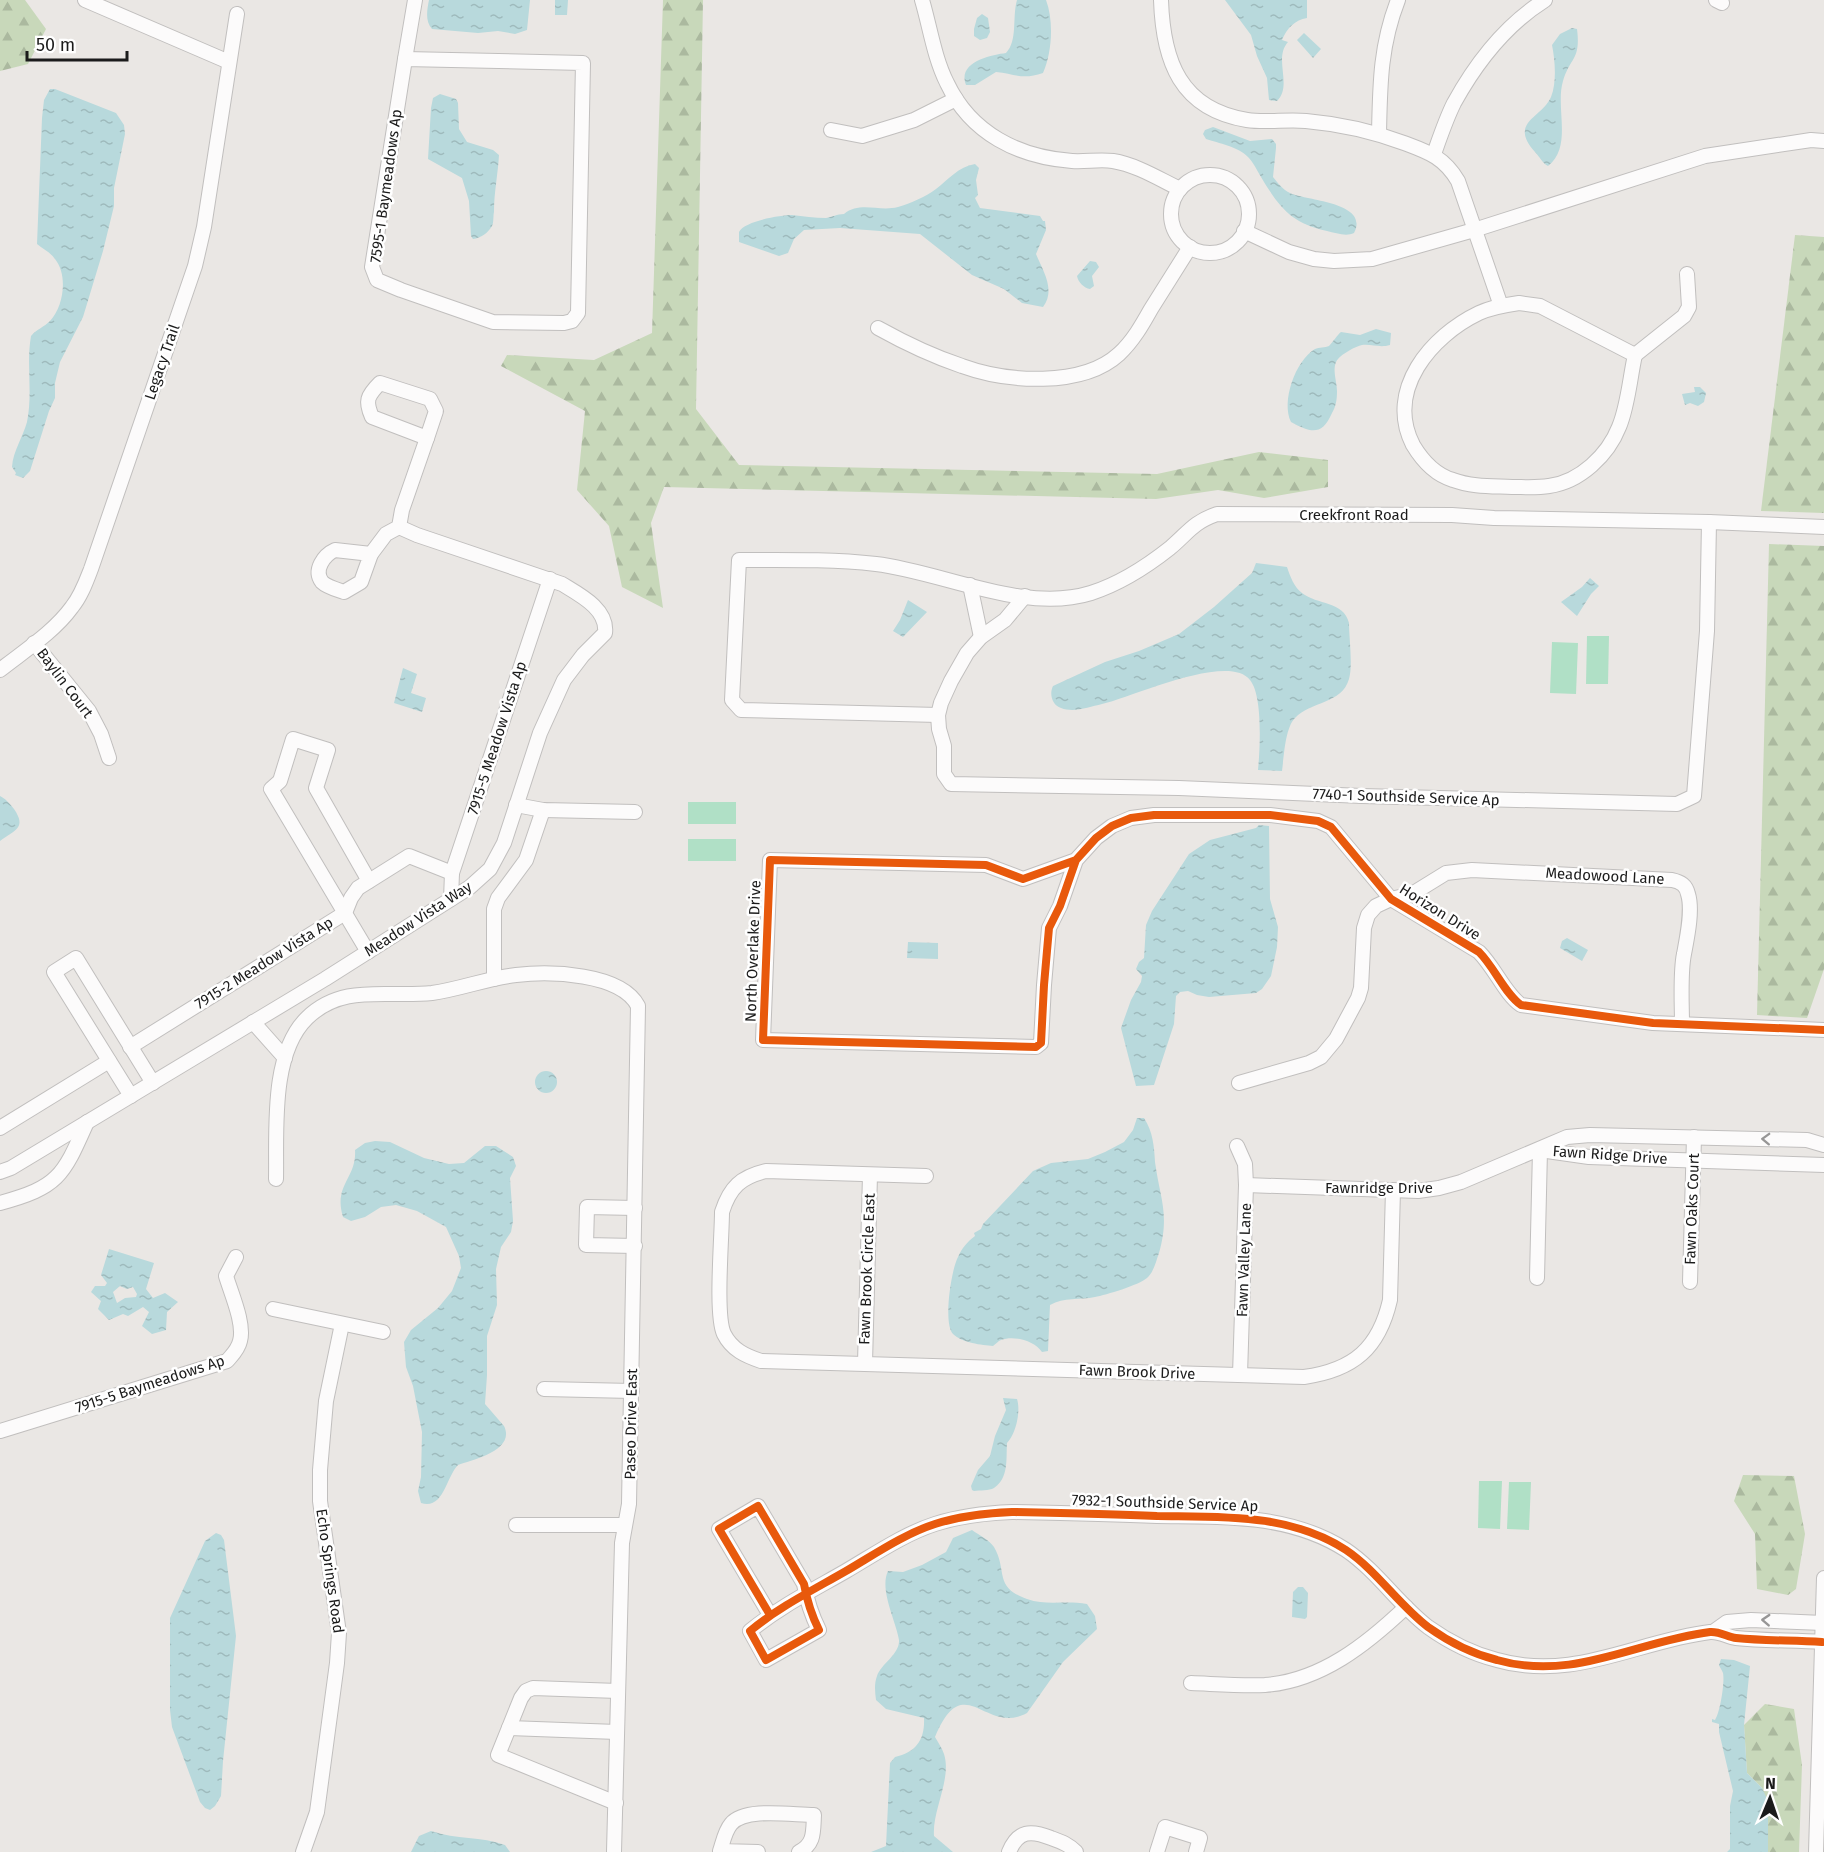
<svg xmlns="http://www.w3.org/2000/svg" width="1824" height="1852" viewBox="0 0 1824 1852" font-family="'Fira Sans',sans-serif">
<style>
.forest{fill:url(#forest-firs)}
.pitch{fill:#b0e0c6}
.water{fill:url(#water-ripples);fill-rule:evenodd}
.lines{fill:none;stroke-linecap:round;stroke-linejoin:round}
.street-casing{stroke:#c1bfbe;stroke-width:16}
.street{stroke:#fcfbfb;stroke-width:14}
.cycleway-casing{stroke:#fff;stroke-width:11}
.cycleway{stroke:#e8590c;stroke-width:8}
.oneway{stroke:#979696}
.labels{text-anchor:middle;stroke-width:5;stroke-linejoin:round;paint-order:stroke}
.street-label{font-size:15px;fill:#1b1b1b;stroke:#fff}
</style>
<defs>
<pattern id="forest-firs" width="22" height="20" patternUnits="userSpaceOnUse" patternTransform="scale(1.5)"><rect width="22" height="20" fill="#c8d8ba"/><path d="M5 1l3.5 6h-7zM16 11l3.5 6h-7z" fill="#abb99f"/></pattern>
<pattern id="water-ripples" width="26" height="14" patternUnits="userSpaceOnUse" patternTransform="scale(1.5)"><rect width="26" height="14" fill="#b8d9dc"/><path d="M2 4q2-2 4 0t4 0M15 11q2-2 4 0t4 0" fill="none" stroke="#9ebabc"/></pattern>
</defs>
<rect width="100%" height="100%" fill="#eae7e4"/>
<!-- forest -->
<g class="forest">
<path d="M 0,0 L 25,0 L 46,29 L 28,64 L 0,71 Z"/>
<path d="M 663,0 L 703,0 L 696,409 L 739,465 L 1157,474 L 1259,452 L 1328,460 L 1328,487 L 1264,498 L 1218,490 L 1156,499 L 664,487 L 651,523 L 663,608 L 622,587 L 609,526 L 577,490 L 585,411 L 501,366 L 507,355 L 594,360 L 652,333 Z"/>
<path d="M 1795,235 L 1824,237 L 1824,513 L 1761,511 Z"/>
<path d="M 1769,544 L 1824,546 L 1824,969 L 1807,1018 L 1757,1015 Z"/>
<path d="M 1743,1475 L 1794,1476 L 1805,1534 L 1796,1589 L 1788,1595 L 1757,1589 L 1755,1534 L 1734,1501 Z"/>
<path d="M 1765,1704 L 1794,1709 L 1802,1765 L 1799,1852 L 1768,1852 L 1762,1788 L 1747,1773 L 1744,1725 Z"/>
</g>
<!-- pitch -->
<g class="pitch">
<path d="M 1587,636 L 1609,636 L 1608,684 L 1586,684 Z"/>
<path d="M 1552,642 L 1578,643 L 1576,694 L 1550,693 Z"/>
<rect x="688" y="802" width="48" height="22"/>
<rect x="688" y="839" width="48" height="22"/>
<path d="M 1479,1481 L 1502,1481 L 1500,1529 L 1478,1528 Z"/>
<path d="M 1509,1482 L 1531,1482 L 1529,1530 L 1507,1529 Z"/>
</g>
<!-- water -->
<g class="water">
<path d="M 429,0 L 530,0 L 527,30 L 515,34 L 498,31 L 478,33 L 432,29 C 425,21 427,10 429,0 Z"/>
<path d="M 555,0 L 568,0 L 567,15 L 555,15 Z"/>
<path d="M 1017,0 L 1046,0 C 1054,21 1052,53 1043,73 C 1023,80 1015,74 996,72 L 975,85 L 966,85 C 957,62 991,55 1006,53 C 1018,41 1012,17 1017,0 Z"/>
<path d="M 1225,0 L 1307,0 L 1307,18 C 1295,20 1287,28 1282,40 L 1288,42 C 1273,59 1293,85 1277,101 L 1269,100 L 1267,78 L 1257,56 L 1251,35 Z"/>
<path d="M 982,14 L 988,18 L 990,32 L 987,38 L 980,40 L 974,36 L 974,29 L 977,18 Z"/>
<path d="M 1572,28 L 1577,29 C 1581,60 1570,57 1563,81 C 1555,108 1573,146 1548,166 C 1542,163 1540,157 1535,152 C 1508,122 1542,118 1551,97 C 1557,82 1555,60 1552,45 L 1560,34 Z"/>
<path d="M 1304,33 L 1321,49 L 1313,58 L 1297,40 Z"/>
<path d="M 50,89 L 55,89 L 116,113 L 124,125 L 125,134 L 114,188 L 114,206 L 103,251 L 83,317 L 60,362 L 55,383 L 55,398 L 49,411 L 30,471 L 23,478 L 15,475 L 16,473 L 12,467 C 13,451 23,437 27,422 C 33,393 26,364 31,336 C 37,329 44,327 50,321 C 64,306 68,275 55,259 C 50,252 43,249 37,244 L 42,118 L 44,100 Z"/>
<path d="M 440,94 L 456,99 L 458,103 L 459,129 L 467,142 L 493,150 L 499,155 C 498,174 494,192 494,212 C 493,216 494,222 492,226 C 488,233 481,238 473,239 L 471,236 L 469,201 L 462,178 L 428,159 L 431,108 L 433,98 Z"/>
<path d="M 1213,127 L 1250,141 L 1272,139 L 1276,144 L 1276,148 L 1273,177 C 1278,183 1282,189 1290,193 C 1307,201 1370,202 1354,233 C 1346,237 1336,233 1327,231 C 1291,223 1279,207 1261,177 C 1257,170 1253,162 1248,157 C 1239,147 1218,143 1206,139 L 1203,134 L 1205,130 Z"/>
<path d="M 975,164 L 979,168 L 976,180 L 978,195 L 975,198 L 980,208 L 1040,216 L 1043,221 L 1045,221 L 1046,230 L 1036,254 C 1043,271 1056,290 1043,307 L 1022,303 L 1004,289 L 972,275 L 920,234 L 840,228 L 804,230 L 794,239 L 788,253 L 779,256 L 739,242 C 739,241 739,233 739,232 C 744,221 781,215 792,215 C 803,216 815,218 826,218 C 832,217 837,214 844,214 C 860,201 879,212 898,207 C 911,203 925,197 936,189 C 949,179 958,167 975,164 Z"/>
<path d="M 1090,261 L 1096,262 L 1099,267 L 1092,276 L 1094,286 L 1090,289 C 1084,288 1078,282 1077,276 Z"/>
<path d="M 1376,329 L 1391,333 L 1390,345 C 1380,348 1372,344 1362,345 C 1356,346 1342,354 1338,359 C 1331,367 1337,381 1337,391 C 1337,400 1336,406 1332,413 C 1322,436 1311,433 1291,422 C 1281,402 1295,361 1315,349 C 1319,347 1325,348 1329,346 C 1333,342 1337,335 1341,332 L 1360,335 Z"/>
<path d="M 1694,387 L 1700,387 L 1706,393 L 1704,402 L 1698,406 L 1690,403 L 1685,405 L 1682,394 L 1695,392 Z"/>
<path d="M 1256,563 L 1287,567 C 1290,576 1294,587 1302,593 C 1317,605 1344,601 1349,623 C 1349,637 1353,666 1349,679 C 1342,704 1311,701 1295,718 C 1285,728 1284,757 1282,771 L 1258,770 C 1260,749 1263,696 1250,680 C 1229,652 1132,697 1102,704 C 1089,707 1074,713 1061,708 C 1052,705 1049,694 1053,686 L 1105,662 L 1139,651 L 1179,634 L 1214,607 L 1252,573 Z"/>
<path d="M 1590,578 L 1599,586 L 1591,594 L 1577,616 L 1561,602 L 1582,587 Z"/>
<path d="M 908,600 L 927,612 L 903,637 L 893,631 L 900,620 Z"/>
<path d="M 403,668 L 417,674 L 411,693 L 426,698 L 422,712 L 394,703 Z"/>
<path d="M 0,796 C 6,799 9,803 14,809 C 27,828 15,830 0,841 Z"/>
<path d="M 1259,825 L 1269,826 L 1270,899 L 1278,927 L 1277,947 L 1271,976 L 1262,989 L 1256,993 L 1209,997 L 1197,995 L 1188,991 L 1180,992 L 1176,996 L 1174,1024 L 1154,1085 L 1136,1086 L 1121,1028 L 1131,1000 L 1141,982 L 1142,976 L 1136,969 L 1139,962 L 1144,958 L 1146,925 L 1152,911 L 1189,854 L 1210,840 L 1256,828 Z"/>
<path d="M 1567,938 L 1588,950 L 1582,961 L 1560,948 L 1562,941 Z"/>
<path d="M 908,942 L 938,943 L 938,959 L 907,958 Z"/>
<circle cx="546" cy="1082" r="11"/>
<path d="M 1137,1118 L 1144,1118 C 1153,1132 1154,1146 1155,1162 C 1160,1199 1170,1214 1159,1253 C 1156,1261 1154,1272 1147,1278 C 1139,1285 1106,1295 1095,1297 C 1080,1300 1064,1297 1050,1305 L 1048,1351 L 1042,1352 C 1035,1341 1014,1335 1001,1340 C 998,1341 996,1344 993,1346 C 982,1345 962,1343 953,1334 C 943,1324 951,1270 958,1257 C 962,1248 967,1242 975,1236 L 974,1233 L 981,1229 L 983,1224 L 1033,1171 L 1051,1163 L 1088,1159 L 1105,1152 L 1124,1142 L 1133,1130 Z"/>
<path d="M 375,1141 L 390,1142 L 424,1158 L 449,1164 L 464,1163 L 485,1146 L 496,1146 L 513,1157 L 516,1166 L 510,1178 L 513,1221 L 511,1232 L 501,1247 L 496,1269 L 497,1305 L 487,1336 L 487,1375 L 485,1404 L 504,1426 C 516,1450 473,1460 458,1465 C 446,1477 444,1510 421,1503 L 418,1491 L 421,1477 L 422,1432 L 413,1386 L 406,1367 L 404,1342 L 411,1330 L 438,1308 L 452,1291 L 461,1268 L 459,1256 L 446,1227 L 417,1211 L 396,1205 L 381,1207 L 365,1217 L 351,1221 L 343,1217 C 333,1185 357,1178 355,1150 L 365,1143 Z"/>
<path d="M 109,1249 L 154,1263 L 146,1289 L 153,1298 L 165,1293 L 178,1302 L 167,1312 L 166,1330 L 152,1334 L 142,1326 L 149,1312 L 143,1307 L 128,1316 L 123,1314 L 109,1320 L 98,1309 L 101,1301 L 91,1292 L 95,1286 L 105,1286 L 107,1283 L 101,1275 ZM 120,1286 L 127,1289 L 133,1287 L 137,1294 L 136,1297 L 125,1298 L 117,1303 L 113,1292 Z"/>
<path d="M 1003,1398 L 1017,1399 C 1021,1411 1016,1434 1007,1443 C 1006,1459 1009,1478 994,1488 C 989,1491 980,1490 974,1491 L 972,1490 L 971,1486 L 978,1470 L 990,1456 L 995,1436 L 1006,1410 Z"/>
<path d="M 972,1530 C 979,1535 989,1540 994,1547 C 1008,1571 993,1587 1027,1599 C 1047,1606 1066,1600 1087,1604 L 1095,1616 L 1097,1629 L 1063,1662 L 1027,1713 C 985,1736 964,1667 935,1737 C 938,1742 942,1748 944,1754 C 952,1779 932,1810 934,1836 L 953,1852 L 871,1852 L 886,1846 L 890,1763 L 895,1757 C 916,1752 925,1740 924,1718 L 886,1709 L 876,1700 C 875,1692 874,1684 877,1676 C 881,1664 900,1654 899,1640 C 896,1621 879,1590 888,1571 L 903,1572 L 922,1565 L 946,1552 L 953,1538 Z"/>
<path d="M 216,1533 L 221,1535 L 224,1540 L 236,1636 L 223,1761 L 221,1796 L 215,1806 L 210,1810 L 205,1808 L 200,1802 L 172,1727 L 170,1710 L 170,1618 L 205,1541 Z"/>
<path d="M 1298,1587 L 1303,1587 L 1308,1593 L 1307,1617 L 1305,1619 L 1292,1617 L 1293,1592 Z"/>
<path d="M 1721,1659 L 1734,1660 L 1750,1666 L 1744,1725 L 1747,1773 L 1762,1788 L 1768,1801 L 1768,1852 L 1727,1852 L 1730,1849 L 1730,1806 L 1733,1791 L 1719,1732 L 1719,1724 L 1712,1722 L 1712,1719 L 1715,1720 C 1720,1713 1725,1682 1723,1673 C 1722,1670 1720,1668 1719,1665 Z"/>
<path d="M 431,1831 C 457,1840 481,1836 505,1845 L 510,1852 L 411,1852 L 419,1836 Z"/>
</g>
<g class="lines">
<defs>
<g id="street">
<path d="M 85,0 L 229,62"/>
<path d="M 922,0 C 930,27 934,57 947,83 C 971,134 1019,157 1072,161 C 1086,162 1099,159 1113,161 C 1137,165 1159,179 1180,189"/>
<path d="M 1161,0 C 1163,61 1180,109 1247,120 C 1266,123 1287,119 1306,121 C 1340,124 1372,131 1404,143 C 1428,152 1444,157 1458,181 L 1501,306"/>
<path d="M 1716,0 L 1722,3"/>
<path d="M 405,59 L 583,63 L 578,313 L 572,321 L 564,323 L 493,322 L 401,290 L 377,280 L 372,267 Z"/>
<path d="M 405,59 L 415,0"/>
<path d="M 831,130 L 862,136 L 914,120 L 956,99"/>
<path d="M 1379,134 C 1380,86 1380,46 1398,0"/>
<path d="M 1434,154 C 1440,137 1446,119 1454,103 C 1476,63 1507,24 1545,0"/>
<circle cx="1210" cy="214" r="39"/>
<path d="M 1244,231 L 1289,252 L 1314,259 L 1334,261 L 1372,259 L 1474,230 L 1705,156 L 1811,140 L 1824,141"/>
<path d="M 1519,303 L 1540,306 L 1635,355 C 1630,377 1628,406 1619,427 C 1608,455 1580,482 1549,486 C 1537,488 1524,487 1512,487 C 1493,486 1472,487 1453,480 C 1436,475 1422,460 1413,445 C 1385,390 1431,336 1479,313 C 1492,307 1505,305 1519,303 Z"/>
<path d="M 878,328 C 905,343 932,356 962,366 C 1006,382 1082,388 1119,354 C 1133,341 1142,325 1151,309 C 1164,288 1177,268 1190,247"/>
<path d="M 1635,355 L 1684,316 L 1689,307 L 1687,274"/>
<path d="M 380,383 L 430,399 L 436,411 L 427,438 L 372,417 C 365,401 367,396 380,383 Z"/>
<path d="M 335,550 L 371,554 L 361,582 L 344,592 C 338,590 327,587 322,582 C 313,570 324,555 335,550 Z"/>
<path d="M 371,554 L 386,534 L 399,527 L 402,510 L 427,438"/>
<path d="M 970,585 L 981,637"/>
<path d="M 1025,596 L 1005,620 L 981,637 L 967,653 L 951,681 L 941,703 L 938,715 L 939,729 L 944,746 L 944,774 L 951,784 L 1179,788 L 1362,796 L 1677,804 L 1694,796 L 1707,631 L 1709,522"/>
<path d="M 34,643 L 89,711 L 101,734 L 109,758"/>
<path d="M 0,670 C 24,651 54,632 72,607 C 81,596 86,582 91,569 L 195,266 L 204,227 L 237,14"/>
<path d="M 938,715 L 741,710 L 732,700 L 739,560 C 785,560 831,559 876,564 C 943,572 1024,614 1091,593 C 1119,584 1146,567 1170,548 C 1189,532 1192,523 1217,514 L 1452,515 L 1494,518 L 1709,522 L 1824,527"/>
<path d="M 516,805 L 543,810 L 635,812"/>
<path d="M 1076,860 L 1023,879 L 986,865 L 770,860 L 763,1040 L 1036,1047 L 1041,1043 L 1044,985 L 1049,928 L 1060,906 L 1076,860 L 1096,838 L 1112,826 L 1131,818 L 1154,815 L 1270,815 L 1318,821 L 1331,827 L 1391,899 L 1479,952 C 1495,968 1505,994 1521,1005 L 1653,1023 L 1824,1030"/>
<path d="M 451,899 L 452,873 L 550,579"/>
<path d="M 368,952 L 271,789 L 280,781 L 293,739 L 328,750 L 316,788 L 369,881"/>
<path d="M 494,979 L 494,909 L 498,898 L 526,860 L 543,810"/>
<path d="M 253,1022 L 285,1058"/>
<path d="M 130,1047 L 345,913 L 351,898 L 358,888 L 409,856 L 452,873"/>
<path d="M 1239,1083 L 1309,1063 L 1321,1057 L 1336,1039 L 1358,998 L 1361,988 L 1364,928 L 1368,915 L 1376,906 L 1391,899 L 1412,894 L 1446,873 L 1472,870 L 1672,880 C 1681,882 1686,885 1688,894 C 1693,910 1687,938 1684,954 C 1680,973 1682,1004 1682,1024"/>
<path d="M 131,1096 L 54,972 L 76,958 L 153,1083"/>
<path d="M 0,1128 L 109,1061"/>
<path d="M 1237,1146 L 1245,1164 L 1246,1185 L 1240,1375"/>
<path d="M 1540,1150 L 1589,1157 L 1824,1165"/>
<path d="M 0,1172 L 11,1168 L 325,979 L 470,887 L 490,869 L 504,843 L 540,733 L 564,680 L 583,655 L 605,633 C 608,609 580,595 562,584 L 417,535 L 399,527"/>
<path d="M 926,1176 L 766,1171 C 741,1177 730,1187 722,1212 C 722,1237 715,1315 724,1334 C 732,1350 746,1356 761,1361 L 1304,1377 C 1354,1370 1379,1348 1390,1300 L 1393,1190"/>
<path d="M 276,1179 C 277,1132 270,1054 307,1018 C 343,983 387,998 432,993 C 461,989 488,978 516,975 C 550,971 621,973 638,1006 L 629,1504 L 622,1543 L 614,1852"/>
<path d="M 1246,1185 L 1418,1191 L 1439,1188 L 1461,1182 L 1567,1137 L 1590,1135 L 1807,1140 L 1824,1145"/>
<path d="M 0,1203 C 59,1187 63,1176 87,1122"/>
<path d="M 635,1246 L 586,1245 L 587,1207 L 635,1208"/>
<path d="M 1537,1278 L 1540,1150"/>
<path d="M 1690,1282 L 1694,1137"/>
<path d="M 273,1309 L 383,1332"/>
<path d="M 865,1363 L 870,1175"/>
<path d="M 544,1389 L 632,1391"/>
<path d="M 0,1431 L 227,1361 C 232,1355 238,1350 240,1341 C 245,1324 231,1293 226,1276 L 236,1257"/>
<path d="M 516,1525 L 624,1525"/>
<path d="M 770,1615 L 719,1529 L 758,1506 L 804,1584 C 807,1601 811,1614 819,1630 L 766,1660 L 750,1631 C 779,1607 813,1590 846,1571 C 875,1554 904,1534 935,1524 C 960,1516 986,1513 1012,1512 C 1060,1513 1109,1514 1157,1516 C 1221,1517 1289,1513 1346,1550 C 1377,1571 1398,1604 1428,1627 C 1449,1642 1473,1654 1497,1660 C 1573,1682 1637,1641 1710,1632 C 1719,1631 1728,1637 1736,1638 C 1765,1641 1794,1640 1822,1642"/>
<path d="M 1713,1632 L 1727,1622 L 1751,1620 L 1823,1623"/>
<path d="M 1191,1683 C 1216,1684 1241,1686 1265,1685 C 1321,1681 1367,1644 1406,1607"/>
<path d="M 509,1728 L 617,1732"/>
<path d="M 616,1803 L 498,1755 L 521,1698 L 526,1691 L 533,1688 L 618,1691"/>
<path d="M 303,1852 L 317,1812 L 337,1663 L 339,1633 L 320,1501 L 320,1470 L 326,1401 L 342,1324"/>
<path d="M 758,1852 L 720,1851 C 723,1842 725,1831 731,1824 C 745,1807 792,1815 814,1815 C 813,1831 815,1844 799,1852"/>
<path d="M 1009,1852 C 1018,1830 1031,1830 1051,1838 C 1062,1842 1068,1844 1076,1852"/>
<path d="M 1157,1852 L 1165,1827 L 1200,1838 L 1196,1852"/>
<path d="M 1816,1852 L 1824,1578"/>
</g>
</defs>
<!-- street casing -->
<use href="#street" class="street-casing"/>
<!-- street -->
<use href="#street" class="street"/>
<defs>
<g id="cycleway">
<path d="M 1076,860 L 1023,879 L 986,865 L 770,860 L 763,1040 L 1036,1047 L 1041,1043 L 1044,985 L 1049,928 L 1060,906 L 1076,860 L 1096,838 L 1112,826 L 1131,818 L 1154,815 L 1270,815 L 1318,821 L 1331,827 L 1391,899 L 1479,952 C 1495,968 1505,994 1521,1005 L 1653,1023 L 1824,1030"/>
<path d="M 770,1615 L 719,1529 L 758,1506 L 804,1584 C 807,1601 811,1614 819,1630 L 766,1660 L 750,1631 C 779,1607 813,1590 846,1571 C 875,1554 904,1534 935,1524 C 960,1516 986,1513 1012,1512 C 1060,1513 1109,1514 1157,1516 C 1221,1517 1289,1513 1346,1550 C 1377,1571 1398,1604 1428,1627 C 1449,1642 1473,1654 1497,1660 C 1573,1682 1637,1641 1710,1632 C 1719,1631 1728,1637 1736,1638 C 1765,1641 1794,1640 1822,1642"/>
</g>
</defs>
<!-- cycleway casing -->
<use href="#cycleway" class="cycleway-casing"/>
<!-- cycleway -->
<use href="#cycleway" class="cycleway"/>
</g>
<!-- one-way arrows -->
<defs><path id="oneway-chevron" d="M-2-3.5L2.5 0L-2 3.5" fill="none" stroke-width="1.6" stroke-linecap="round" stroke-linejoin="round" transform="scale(1.5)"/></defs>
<g class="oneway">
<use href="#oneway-chevron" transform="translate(1766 1139) rotate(-178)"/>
<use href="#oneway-chevron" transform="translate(1766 1620) rotate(-177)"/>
</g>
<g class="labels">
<!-- street labels -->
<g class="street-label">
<text transform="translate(386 186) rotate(-82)" y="5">7595-1 Baymeadows Ap</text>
<text transform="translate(162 362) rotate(-71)" y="5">Legacy Trail</text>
<text x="1354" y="520">Creekfront Road</text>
<text transform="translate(65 683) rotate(53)" y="5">Baylin Court</text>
<text transform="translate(497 738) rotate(-72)" y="5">7915-5 Meadow Vista Ap</text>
<text transform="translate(1406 797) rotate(2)" y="5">7740-1 Southside Service Ap</text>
<text transform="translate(1605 876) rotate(3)" y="5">Meadowood Lane</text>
<text transform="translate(1440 912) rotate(32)" y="5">Horizon Drive</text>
<text transform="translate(418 919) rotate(-33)" y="5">Meadow Vista Way</text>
<text transform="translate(753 951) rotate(-88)" y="5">North Overlake Drive</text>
<text transform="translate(264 963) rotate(-32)" y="5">7915-2 Meadow Vista Ap</text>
<text transform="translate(1610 1155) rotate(4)" y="5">Fawn Ridge Drive</text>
<text x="1379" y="1193">Fawnridge Drive</text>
<text transform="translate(1692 1209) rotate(-88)" y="5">Fawn Oaks Court</text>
<text transform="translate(1244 1260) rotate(-88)" y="5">Fawn Valley Lane</text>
<text transform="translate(867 1269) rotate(-88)" y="5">Fawn Brook Circle East</text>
<text transform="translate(1137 1372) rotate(2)" y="5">Fawn Brook Drive</text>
<text transform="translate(150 1384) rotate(-18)" y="5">7915-5 Baymeadows Ap</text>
<text transform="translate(631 1424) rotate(-89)" y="5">Paseo Drive East</text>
<text transform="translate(1165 1503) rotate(2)" y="5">7932-1 Southside Service Ap</text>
<text transform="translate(330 1571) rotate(82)" y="5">Echo Springs Road</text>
</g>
</g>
<!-- north arrow -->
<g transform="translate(1770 1798) rotate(2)" stroke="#ffffff" stroke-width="4.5" paint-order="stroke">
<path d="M0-4.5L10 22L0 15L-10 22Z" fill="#1b1b1b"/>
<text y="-9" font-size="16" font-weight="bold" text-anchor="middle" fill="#1b1b1b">N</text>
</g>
<!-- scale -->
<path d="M27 51v9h100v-9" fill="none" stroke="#1b1b1b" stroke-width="3"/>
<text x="36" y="51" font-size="18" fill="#1b1b1b" stroke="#ffffff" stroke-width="4.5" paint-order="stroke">50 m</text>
</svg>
